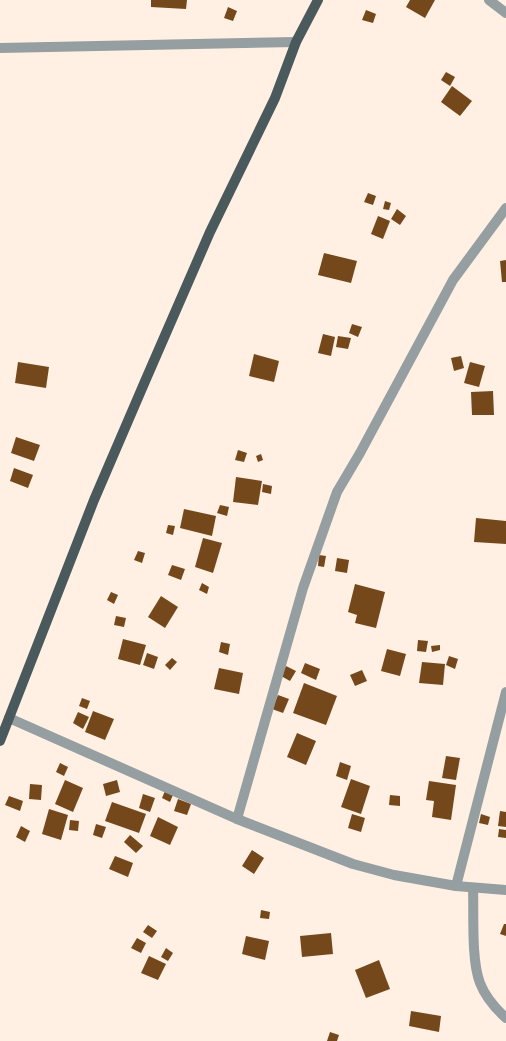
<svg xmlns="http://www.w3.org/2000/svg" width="506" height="1041" viewBox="0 0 506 1041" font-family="'IBM Plex Sans',sans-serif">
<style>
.building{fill:#75481c}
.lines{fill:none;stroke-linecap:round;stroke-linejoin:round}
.minor{stroke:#959ea0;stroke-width:10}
.major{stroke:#4a595c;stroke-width:10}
</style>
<rect width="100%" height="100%" fill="#fff0e3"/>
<!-- building -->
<g class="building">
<path d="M 151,0 L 187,0 L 186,9 L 151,7 Z"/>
<path d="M 410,0 L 435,0 L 425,18 L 406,7 Z"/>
<path d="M 228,7 L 237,11 L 233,21 L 224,18 Z"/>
<path d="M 366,10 L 376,14 L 373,23 L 362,20 Z"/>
<path d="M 446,72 L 455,77 L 450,86 L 441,80 Z"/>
<path d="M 452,86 L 472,101 L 460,116 L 441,102 Z"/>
<path d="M 368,193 L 376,196 L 373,205 L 364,202 Z"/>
<path d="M 385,201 L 391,203 L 389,210 L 383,209 Z"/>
<path d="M 397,209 L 406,216 L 400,225 L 391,219 Z"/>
<path d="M 378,216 L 390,221 L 383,239 L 371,234 Z"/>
<path d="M 324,253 L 357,261 L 351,283 L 318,275 Z"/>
<path d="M 506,260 L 506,282 L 502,282 L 500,261 Z"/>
<path d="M 352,324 L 362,327 L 358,337 L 349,333 Z"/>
<path d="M 323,334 L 335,337 L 331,356 L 318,353 Z"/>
<path d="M 338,336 L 351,338 L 348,349 L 336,347 Z"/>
<path d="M 254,354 L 279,361 L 274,382 L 249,376 Z"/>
<path d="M 461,356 L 464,368 L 454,371 L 451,358 Z"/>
<path d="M 18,362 L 49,367 L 46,388 L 15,383 Z"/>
<path d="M 470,362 L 485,366 L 479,387 L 464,383 Z"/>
<path d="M 493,391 L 494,415 L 472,415 L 471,392 Z"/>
<path d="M 16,437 L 40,445 L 34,461 L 11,453 Z"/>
<path d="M 238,450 L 247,453 L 244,462 L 235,460 Z"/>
<path d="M 261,454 L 263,460 L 258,462 L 256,456 Z"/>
<path d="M 14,468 L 33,475 L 28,488 L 10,481 Z"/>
<path d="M 236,477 L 262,481 L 258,505 L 233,502 Z"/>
<path d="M 263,484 L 272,486 L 271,494 L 262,492 Z"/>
<path d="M 220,505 L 229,507 L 227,516 L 217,513 Z"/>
<path d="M 184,509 L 216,516 L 212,536 L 180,528 Z"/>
<path d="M 476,518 L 506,521 L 506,544 L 474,542 Z"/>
<path d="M 168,525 L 175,526 L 173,535 L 166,533 Z"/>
<path d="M 203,538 L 222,543 L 213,573 L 195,567 Z"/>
<path d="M 138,551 L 145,553 L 142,563 L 134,560 Z"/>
<path d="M 319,555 L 326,556 L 324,567 L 318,566 Z"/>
<path d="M 337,558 L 349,560 L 347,573 L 335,571 Z"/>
<path d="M 172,565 L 185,569 L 181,580 L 168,575 Z"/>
<path d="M 202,583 L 209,587 L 207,594 L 199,590 Z"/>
<path d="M 355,584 L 385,592 L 376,628 L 355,623 L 357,615 L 348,612 Z"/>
<path d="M 111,592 L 118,595 L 114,604 L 107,600 Z"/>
<path d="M 161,596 L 178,607 L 165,628 L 148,617 Z"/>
<path d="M 116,616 L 126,618 L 124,627 L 114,625 Z"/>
<path d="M 123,639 L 146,645 L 140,665 L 118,659 Z"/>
<path d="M 418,640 L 428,641 L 426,652 L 417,651 Z"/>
<path d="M 221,642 L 230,644 L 228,655 L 219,652 Z"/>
<path d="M 440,645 L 440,650 L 432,652 L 431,646 Z"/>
<path d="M 387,649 L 406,654 L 400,676 L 381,671 Z"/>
<path d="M 147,653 L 158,657 L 154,669 L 143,665 Z"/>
<path d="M 449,656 L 458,659 L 455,669 L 446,665 Z"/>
<path d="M 172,658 L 177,662 L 170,670 L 165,665 Z"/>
<path d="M 422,662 L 445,664 L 443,685 L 419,683 Z"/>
<path d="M 305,663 L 320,669 L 316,680 L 301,673 Z"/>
<path d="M 286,666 L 296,671 L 290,681 L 281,676 Z"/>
<path d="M 219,668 L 243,673 L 239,694 L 214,689 Z"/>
<path d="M 362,670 L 367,681 L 355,686 L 350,675 Z"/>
<path d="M 304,683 L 337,696 L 326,725 L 293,713 Z"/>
<path d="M 278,695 L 289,699 L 283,713 L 272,709 Z"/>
<path d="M 82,698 L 90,701 L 87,709 L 79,706 Z"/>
<path d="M 93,711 L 114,719 L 105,740 L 85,732 Z"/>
<path d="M 78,712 L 89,717 L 83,729 L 73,723 Z"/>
<path d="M 297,733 L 316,741 L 306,765 L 287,757 Z"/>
<path d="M 446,756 L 460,758 L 456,780 L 442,778 Z"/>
<path d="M 340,762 L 351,766 L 347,780 L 336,776 Z"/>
<path d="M 60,763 L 68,767 L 64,776 L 56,772 Z"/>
<path d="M 351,779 L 370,786 L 361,814 L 341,807 Z"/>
<path d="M 65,780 L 83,788 L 73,812 L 55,804 Z"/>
<path d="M 117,780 L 120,792 L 106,796 L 103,784 Z"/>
<path d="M 429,781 L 456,785 L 451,820 L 432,817 L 434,801 L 426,800 Z"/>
<path d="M 30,784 L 42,785 L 41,800 L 29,799 Z"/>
<path d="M 165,791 L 173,795 L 170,802 L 162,798 Z"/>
<path d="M 143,794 L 155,798 L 150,812 L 139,808 Z"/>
<path d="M 390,795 L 400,796 L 400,806 L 389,805 Z"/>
<path d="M 9,796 L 23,801 L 20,811 L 5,805 Z"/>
<path d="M 178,799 L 191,804 L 187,815 L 174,811 Z"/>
<path d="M 112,802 L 146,814 L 139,833 L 105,821 Z"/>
<path d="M 49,809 L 68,815 L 61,840 L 42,834 Z"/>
<path d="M 500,811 L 506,812 L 506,827 L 498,826 Z"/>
<path d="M 352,814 L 365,818 L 361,832 L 348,828 Z"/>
<path d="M 481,814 L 490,817 L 488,825 L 479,823 Z"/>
<path d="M 158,817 L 178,827 L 170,845 L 150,836 Z"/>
<path d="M 70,820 L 79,821 L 78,831 L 69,830 Z"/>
<path d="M 96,824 L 106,827 L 102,838 L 93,835 Z"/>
<path d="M 21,826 L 30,831 L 25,842 L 16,837 Z"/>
<path d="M 499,829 L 506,830 L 506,838 L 498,837 Z"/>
<path d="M 130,835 L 143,846 L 136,853 L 124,842 Z"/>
<path d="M 252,850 L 264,858 L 254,874 L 242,866 Z"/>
<path d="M 115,856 L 133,863 L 128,877 L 109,869 Z"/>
<path d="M 261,910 L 270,912 L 269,919 L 260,918 Z"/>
<path d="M 504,924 L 506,924 L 506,936 L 500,934 Z"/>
<path d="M 148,925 L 157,931 L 152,938 L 143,932 Z"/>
<path d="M 331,933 L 333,954 L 302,957 L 300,936 Z"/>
<path d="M 246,936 L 269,941 L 265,960 L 242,954 Z"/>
<path d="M 137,938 L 146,943 L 141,953 L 131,948 Z"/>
<path d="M 166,948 L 173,953 L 168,961 L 161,957 Z"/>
<path d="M 149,956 L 166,964 L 158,980 L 141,973 Z"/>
<path d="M 379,960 L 390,989 L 366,998 L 355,970 Z"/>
<path d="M 411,1011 L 441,1016 L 439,1032 L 409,1026 Z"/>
<path d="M 330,1032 L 339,1035 L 337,1041 L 327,1041 Z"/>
</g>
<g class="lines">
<!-- minor -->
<g class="minor">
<path d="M 489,0 L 506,13"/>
<path d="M 0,48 L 296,42"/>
<path d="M 9,718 L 237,819 L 353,864 L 394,875 L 456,886 L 506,890"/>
<path d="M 237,819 L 303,588 L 337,492 L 360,453 L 453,280 L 506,208"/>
<path d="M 456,886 L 506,692"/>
<path d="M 473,888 C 474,914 471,960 480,983 C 485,996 496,1009 506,1018"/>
</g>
<!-- major -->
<path class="major" d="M 0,741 L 94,500 L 146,379 L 210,232 L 275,98 L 296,42 L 318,0"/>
</g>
</svg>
